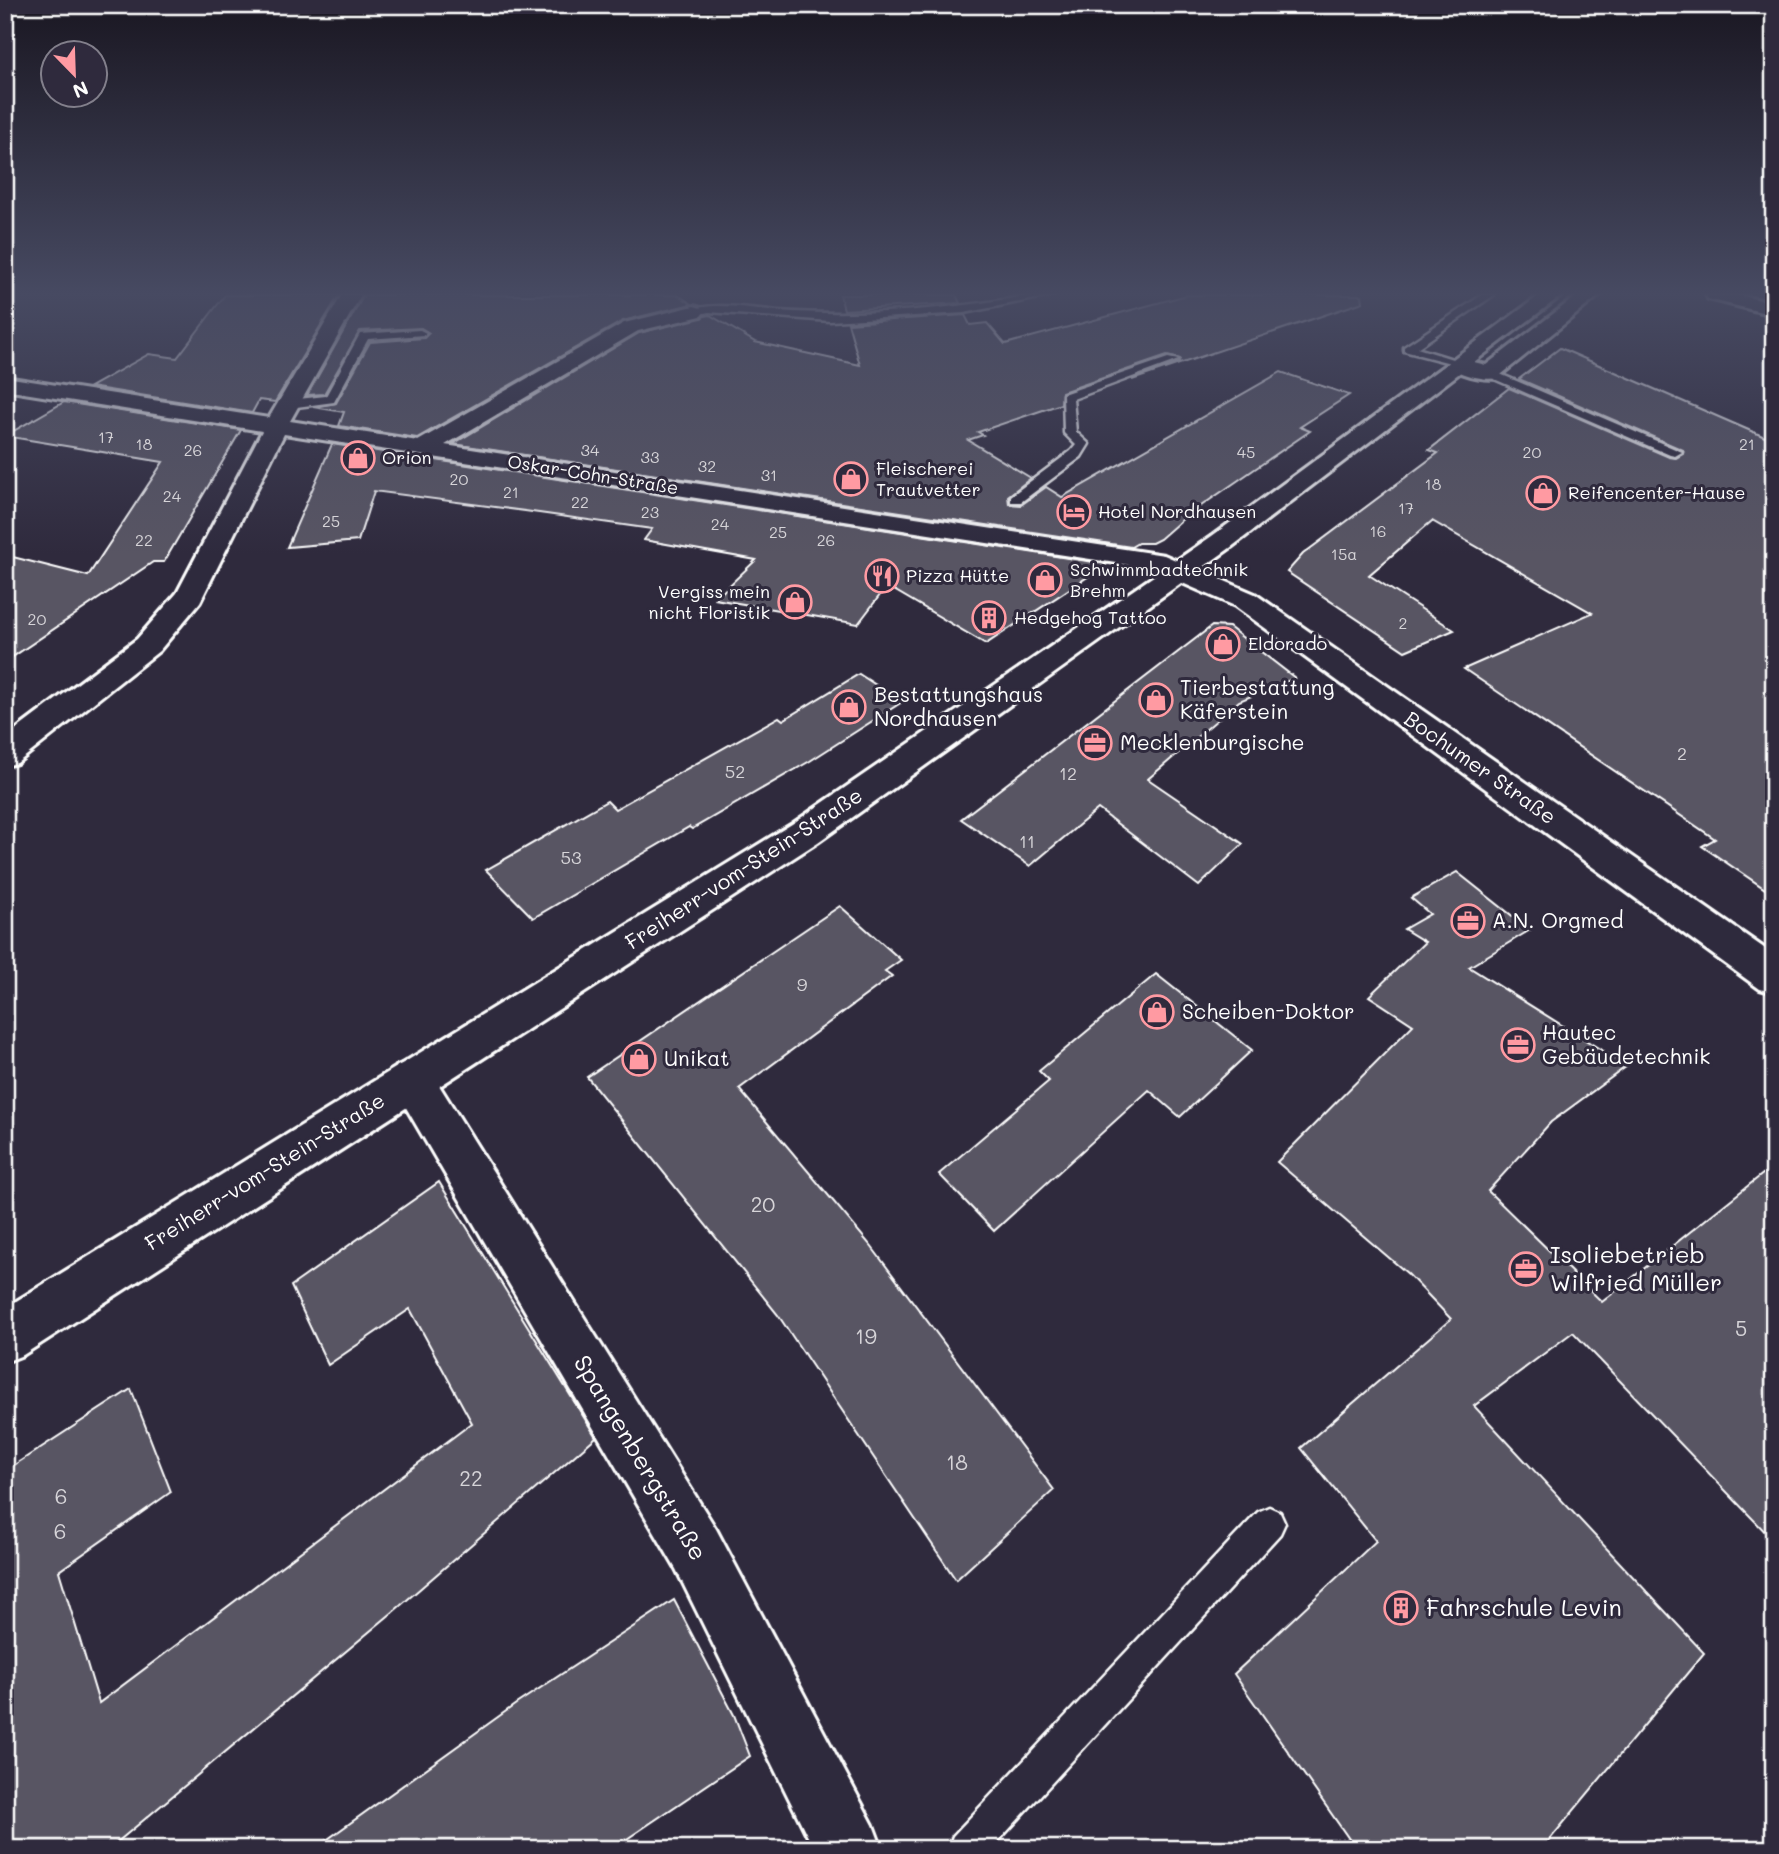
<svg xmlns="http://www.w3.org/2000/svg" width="1779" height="1854" viewBox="0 0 1779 1854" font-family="Mali,sans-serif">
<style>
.building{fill:#595564;stroke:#fff;stroke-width:2}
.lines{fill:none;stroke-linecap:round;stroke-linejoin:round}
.lane-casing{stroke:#fff;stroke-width:5}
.street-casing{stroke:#fff;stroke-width:6}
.secondary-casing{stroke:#fff;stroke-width:6}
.lane{fill:#2f2a3d;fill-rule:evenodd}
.street{fill:#2f2a3d;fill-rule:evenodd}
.secondary{fill:#2f2a3d;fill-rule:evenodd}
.labels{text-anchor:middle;stroke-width:6;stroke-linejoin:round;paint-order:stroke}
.far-number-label{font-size:16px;fill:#d6d4d8}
.far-poi-label{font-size:18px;fill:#fff;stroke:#2f2a3d;text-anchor:start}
.far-street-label{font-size:18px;fill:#fff;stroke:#2f2a3d}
.number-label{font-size:18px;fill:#d6d4d8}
.poi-label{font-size:21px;fill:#fff;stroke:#2f2a3d;text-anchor:start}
.street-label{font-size:21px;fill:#fff;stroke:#2f2a3d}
.near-number-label{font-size:21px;fill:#d6d4d8}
.near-poi-label{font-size:24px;fill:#fff;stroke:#2f2a3d;text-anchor:start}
.near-street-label{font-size:24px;fill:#fff;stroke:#2f2a3d}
</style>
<rect width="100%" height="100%" fill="#2f2a3d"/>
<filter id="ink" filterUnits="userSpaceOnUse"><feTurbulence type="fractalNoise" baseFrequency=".0143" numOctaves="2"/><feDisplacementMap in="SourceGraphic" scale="14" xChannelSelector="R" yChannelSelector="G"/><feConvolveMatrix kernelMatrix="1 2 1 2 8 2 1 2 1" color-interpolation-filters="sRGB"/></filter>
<g filter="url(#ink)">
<!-- building -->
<g class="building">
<path d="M 225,295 L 339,295 L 275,402 L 259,400 L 252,413 L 90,387 L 149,354 L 177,358 Z"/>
<path d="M 364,295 L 678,295 L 692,304 L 623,321 L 417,438 L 339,426 L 344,412 L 313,407 L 336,403 L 370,342 L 424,338 L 429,333 L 421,328 L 360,331 L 324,394 L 307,395 Z"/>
<path d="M 840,295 L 956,295 L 960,303 L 844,310 Z"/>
<path d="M 1187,295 L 1362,295 L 1363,302 L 1132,380 L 1179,362 L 1180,359 L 1167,356 L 1062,392 L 1061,404 L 978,432 L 983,435 L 968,440 L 1031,478 L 1008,496 L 1009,504 L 1021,505 L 1046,487 L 1062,497 L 1281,372 L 1349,395 L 1300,427 L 1310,431 L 1185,517 L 1160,539 L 1152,543 L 1138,543 L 1131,547 L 453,444 L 639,333 L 705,316 L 710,315 L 755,342 L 860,365 L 848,323 L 965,315 L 970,325 L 987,323 L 1005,344 Z"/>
<path d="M 1560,348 L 1774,441 L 1774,895 L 1702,846 L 1715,839 L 1464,669 L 1592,613 L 1432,521 L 1369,575 L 1454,630 L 1405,651 L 1287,572 L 1303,554 L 1438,453 L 1429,450 L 1509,388 L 1669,457 L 1676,458 L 1683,454 L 1683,450 L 1519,379 Z"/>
<path d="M 64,402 L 241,430 L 164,562 L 153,562 L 5,662 L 5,555 L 88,576 L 163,462 L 5,436 Z"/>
<path d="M 332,444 L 1107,564 L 986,644 L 887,586 L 858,624 L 715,599 L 756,560 L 644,540 L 652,529 L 525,511 L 374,491 L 358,541 L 287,547 Z"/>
<path d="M 1212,626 L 1229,627 L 1295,678 L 1239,701 L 1148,779 L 1243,844 L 1199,886 L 1098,809 L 1030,866 L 961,819 Z"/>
<path d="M 859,674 L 902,702 L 810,761 L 692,829 L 689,827 L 533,918 L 486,870 L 607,801 L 615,809 L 779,717 L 783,720 Z"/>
<path d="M 1457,872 L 1530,930 L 1469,967 L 1627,1066 L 1551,1122 L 1488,1191 L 1602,1302 L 1774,1165 L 1774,1541 L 1573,1332 L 1474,1406 L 1704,1653 L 1542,1849 L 1356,1849 L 1234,1674 L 1376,1541 L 1301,1448 L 1451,1319 L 1408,1274 L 1277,1162 L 1413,1025 L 1369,996 L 1425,942 L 1404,929 L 1430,914 L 1411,898 Z"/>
<path d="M 840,906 L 901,960 L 885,971 L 892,976 L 739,1089 L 871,1246 L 1054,1490 L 956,1580 L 778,1315 L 587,1077 Z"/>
<path d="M 1156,974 L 1252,1050 L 1180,1117 L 1149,1090 L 994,1231 L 939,1174 L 1049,1081 L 1039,1071 Z"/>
<path d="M 439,1182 L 596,1437 L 393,1612 L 109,1849 L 5,1849 L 5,1471 L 131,1389 L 171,1492 L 59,1571 L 99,1703 L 472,1423 L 410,1309 L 328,1365 L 291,1286 Z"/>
<path d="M 674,1600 L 734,1715 L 750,1756 L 612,1849 L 314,1849 L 516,1704 Z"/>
</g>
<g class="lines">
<defs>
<g id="lane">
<path d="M 1032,295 L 1054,295 L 964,313 L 830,321 L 709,312 L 694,315 L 689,312 C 706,300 755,309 778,311 C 863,317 948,310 1032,295 Z"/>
<path d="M 1482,295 L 1494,295 L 1417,348 L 1462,362 L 1462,366 L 1404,351 L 1404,347 Z"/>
<path d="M 420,330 L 426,333 L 424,335 L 368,339 L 334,402 L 289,408 L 283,404 L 289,400 L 326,396 L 360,334 Z"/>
<path d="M 1168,358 L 1178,360 L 1073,399 L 1076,432 L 1089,444 L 1081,457 L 1021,502 L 1011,502 L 1011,496 L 1071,451 L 1076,445 L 1064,433 L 1063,394 Z"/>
<path d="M 1485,371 L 1493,371 L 1682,452 L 1675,456 L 1670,455 L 1485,375 Z"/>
<path d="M 1269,1507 L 1280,1512 L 1285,1523 L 1280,1534 L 991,1849 L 948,1849 L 953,1836 L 1258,1512 Z"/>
</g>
<g id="street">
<path d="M 342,295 L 361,295 L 290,421 L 418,441 L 624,323 L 694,306 L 701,308 L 704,312 L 701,316 L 638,331 L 445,445 L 1164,555 L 1255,594 L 1774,955 L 1774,993 L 1760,989 L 1235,606 L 1148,568 L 284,434 L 200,602 L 159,651 L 17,763 L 5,766 L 5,738 L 137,639 L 177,593 L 262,431 L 5,390 L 5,377 L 269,418 Z"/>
<path d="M 1578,295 L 1600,295 L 1497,378 C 1484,381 1455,374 1447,364 L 1451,360 L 1458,358 L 1486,365 Z"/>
<path d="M 1706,295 L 1738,295 L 1774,303 L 1774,315 L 1708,299 Z"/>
<path d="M 412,1060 L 427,1066 L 716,1529 L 873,1825 L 882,1849 L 814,1849 L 676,1569 L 397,1092 L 390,1079 L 397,1066 Z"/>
</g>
<path id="secondary" d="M 1540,295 L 1562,295 L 1230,548 L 818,842 L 23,1355 L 5,1362 L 5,1308 L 792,824 L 1212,536 Z"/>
</defs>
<!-- lane casing -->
<use href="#lane" class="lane-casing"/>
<!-- street casing -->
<use href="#street" class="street-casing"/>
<!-- secondary casing -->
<use href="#secondary" class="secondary-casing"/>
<!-- lane -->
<use href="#lane" class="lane"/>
<!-- street -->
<use href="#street" class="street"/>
<!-- secondary -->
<use href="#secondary" class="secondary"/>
</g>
</g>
<!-- sky -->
<linearGradient id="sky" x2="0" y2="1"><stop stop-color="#1a1722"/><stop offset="0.53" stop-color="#474a62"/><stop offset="1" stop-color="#474a62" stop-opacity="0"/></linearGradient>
<rect width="1779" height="554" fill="url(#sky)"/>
<!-- icons -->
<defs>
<symbol id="shop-ring" viewBox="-11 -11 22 22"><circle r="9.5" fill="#2f2a3d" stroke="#ff9aa2" stroke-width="1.5"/><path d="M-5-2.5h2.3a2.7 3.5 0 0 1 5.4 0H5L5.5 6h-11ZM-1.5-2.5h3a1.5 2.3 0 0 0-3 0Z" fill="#ff9aa2"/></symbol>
<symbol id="hotel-ring" viewBox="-11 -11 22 22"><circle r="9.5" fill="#2f2a3d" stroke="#ff9aa2" stroke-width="1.5"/><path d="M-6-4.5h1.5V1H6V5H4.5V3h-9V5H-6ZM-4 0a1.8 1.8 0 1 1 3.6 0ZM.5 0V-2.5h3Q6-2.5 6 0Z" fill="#ff9aa2"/></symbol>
<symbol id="restaurant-ring" viewBox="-11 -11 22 22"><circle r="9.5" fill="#2f2a3d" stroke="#ff9aa2" stroke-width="1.5"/><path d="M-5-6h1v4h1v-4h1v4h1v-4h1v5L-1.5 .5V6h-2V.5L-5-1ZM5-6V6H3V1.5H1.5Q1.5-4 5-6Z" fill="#ff9aa2"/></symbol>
<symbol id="building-ring" viewBox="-11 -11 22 22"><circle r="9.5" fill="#2f2a3d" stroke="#ff9aa2" stroke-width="1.5"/><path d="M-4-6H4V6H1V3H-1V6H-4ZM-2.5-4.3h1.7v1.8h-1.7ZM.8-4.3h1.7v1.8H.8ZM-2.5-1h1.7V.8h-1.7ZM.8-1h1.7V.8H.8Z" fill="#ff9aa2"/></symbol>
<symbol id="office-ring" viewBox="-11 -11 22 22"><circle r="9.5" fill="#2f2a3d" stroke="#ff9aa2" stroke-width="1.5"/><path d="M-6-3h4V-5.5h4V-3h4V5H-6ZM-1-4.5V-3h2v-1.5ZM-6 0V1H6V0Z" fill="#ff9aa2"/></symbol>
</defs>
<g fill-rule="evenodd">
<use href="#shop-ring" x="339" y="439" width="38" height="38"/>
<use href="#shop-ring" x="832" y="460" width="38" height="38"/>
<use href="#shop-ring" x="1524" y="474" width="38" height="38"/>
<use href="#hotel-ring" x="1055" y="493" width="38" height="38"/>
<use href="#restaurant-ring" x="863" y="557" width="38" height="38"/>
<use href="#shop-ring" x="1026" y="561" width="38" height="38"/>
<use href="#shop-ring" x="776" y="583" width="38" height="38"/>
<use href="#building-ring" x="970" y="599" width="38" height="38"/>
<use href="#shop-ring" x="1204" y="625" width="38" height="38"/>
<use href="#shop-ring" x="1137" y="681" width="38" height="38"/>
<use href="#shop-ring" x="830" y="688" width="38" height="38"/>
<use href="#office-ring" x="1076" y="724" width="38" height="38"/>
<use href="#office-ring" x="1449" y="902" width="38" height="38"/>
<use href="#shop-ring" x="1138" y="993" width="38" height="38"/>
<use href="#office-ring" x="1499" y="1026" width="38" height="38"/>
<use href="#shop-ring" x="620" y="1040" width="38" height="38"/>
<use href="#office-ring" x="1507" y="1250" width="38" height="38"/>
<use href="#building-ring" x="1382" y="1589" width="38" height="38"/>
</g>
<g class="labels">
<!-- far-number labels -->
<g class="far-number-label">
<text x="106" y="443">17</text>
<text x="144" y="450">18</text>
<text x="1747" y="450">21</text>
<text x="193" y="456">26</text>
<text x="590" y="456">34</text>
<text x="1246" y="458">45</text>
<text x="1532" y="458">20</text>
<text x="650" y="463">33</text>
<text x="707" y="472">32</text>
<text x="769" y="481">31</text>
<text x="459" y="485">20</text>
<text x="1433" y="490">18</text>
<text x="511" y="498">21</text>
<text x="172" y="502">24</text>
<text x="580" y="508">22</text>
<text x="1406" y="514">17</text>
<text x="650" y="518">23</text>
<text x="331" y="527">25</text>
<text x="720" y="530">24</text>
<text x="1378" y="537">16</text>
<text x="778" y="538">25</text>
<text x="144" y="546">22</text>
<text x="826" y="546">26</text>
<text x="1344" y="560">15a</text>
<text x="37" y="625">20</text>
<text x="1403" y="629">2</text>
</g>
<!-- far-poi labels -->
<g class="far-poi-label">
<text x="382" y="464">Orion</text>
<text x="876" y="475">Fleischerei<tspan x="876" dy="21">Trautvetter</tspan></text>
<text x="1568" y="499">Reifencenter-Hause</text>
<text x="1098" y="518">Hotel Nordhausen</text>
<text x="1070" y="576">Schwimmbadtechnik<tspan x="1070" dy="21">Brehm</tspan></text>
<text x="906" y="582">Pizza Hütte</text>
<text x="770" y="598" text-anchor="end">Vergiss mein<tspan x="770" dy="21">nicht Floristik</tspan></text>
<text x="1014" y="624">Hedgehog Tattoo</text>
<text x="1248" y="650">Eldorado</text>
</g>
<!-- far-street labels -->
<g class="far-street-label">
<text transform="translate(593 475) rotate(9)" y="6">Oskar-Cohn-Straße</text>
</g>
<!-- number labels -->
<g class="number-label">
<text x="1682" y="760">2</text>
<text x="735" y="778">52</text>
<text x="1068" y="780">12</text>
<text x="1027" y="848">11</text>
<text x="571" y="864">53</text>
<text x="802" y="991">9</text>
</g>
<!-- poi labels -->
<g class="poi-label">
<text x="1180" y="695">Tierbestattung<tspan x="1180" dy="24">Käferstein</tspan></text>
<text x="874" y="702">Bestattungshaus<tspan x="874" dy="24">Nordhausen</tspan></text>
<text x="1120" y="750">Mecklenburgische</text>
<text x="1492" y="928">A.N. Orgmed</text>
<text x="1182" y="1019">Scheiben-Doktor</text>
<text x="1542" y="1040">Hautec<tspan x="1542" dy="24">Gebäudetechnik</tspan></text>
<text x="664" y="1066">Unikat</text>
</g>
<!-- street labels -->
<g class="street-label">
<text transform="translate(1480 768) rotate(35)" y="7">Bochumer Straße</text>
<text transform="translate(744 869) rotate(-33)" y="7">Freiherr-vom-Stein-Straße</text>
<text transform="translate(265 1172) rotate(-32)" y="7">Freiherr-vom-Stein-Straße</text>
</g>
<!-- near-number labels -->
<g class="near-number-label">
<text x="763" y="1212">20</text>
<text x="1741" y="1336">5</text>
<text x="866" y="1344">19</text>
<text x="957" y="1470">18</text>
<text x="471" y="1486">22</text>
<text x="61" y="1504">6</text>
<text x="60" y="1539">6</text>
</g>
<!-- near-poi labels -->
<g class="near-poi-label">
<text x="1550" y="1263">Isoliebetrieb<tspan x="1550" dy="28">Wilfried Müller</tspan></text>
<text x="1426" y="1616">Fahrschule Levin</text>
</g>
<!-- near-street labels -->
<g class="near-street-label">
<text transform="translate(640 1458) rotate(59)" y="8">Spangenbergstraße</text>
</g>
</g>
<!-- margin -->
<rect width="1779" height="1854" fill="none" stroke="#2f2a3d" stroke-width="28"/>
<rect x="14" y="14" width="1751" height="1826" fill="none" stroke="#fff" stroke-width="2.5" filter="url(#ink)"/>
<!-- north arrow -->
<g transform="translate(74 74) rotate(157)"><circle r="33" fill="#2f2a3d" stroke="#827f8b" stroke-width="2"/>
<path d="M0-5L12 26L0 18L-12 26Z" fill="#ff9aa2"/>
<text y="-10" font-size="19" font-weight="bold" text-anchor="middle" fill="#ffffff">N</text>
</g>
</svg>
